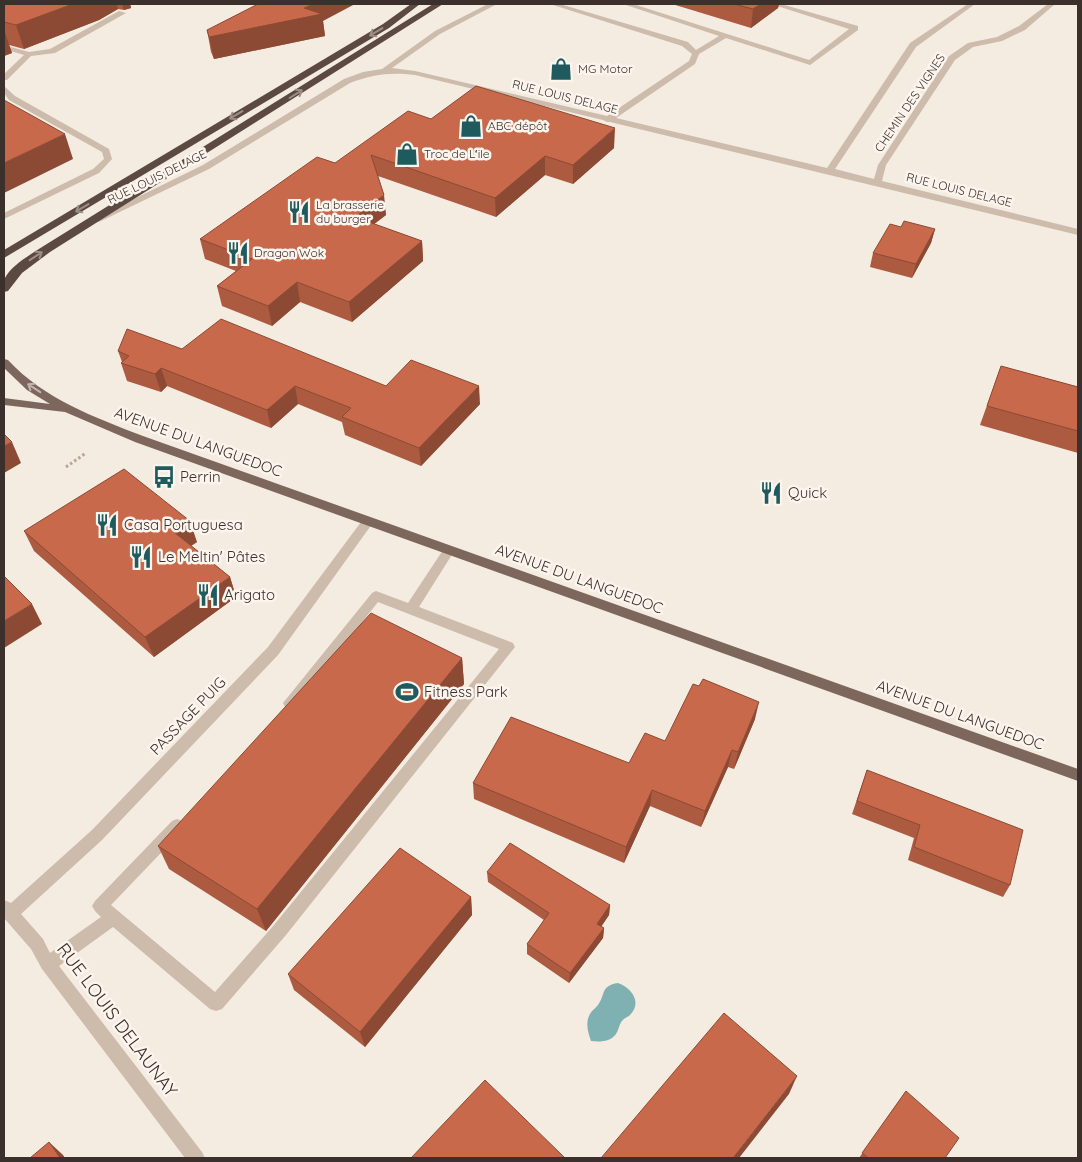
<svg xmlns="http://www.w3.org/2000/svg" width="1082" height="1162" viewBox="0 0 1082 1162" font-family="Quicksand,sans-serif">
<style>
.water{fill:#7fb0b2}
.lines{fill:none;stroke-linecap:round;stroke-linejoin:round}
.path{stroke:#b9a596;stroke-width:3;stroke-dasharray:2.5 2.5;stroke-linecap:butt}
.minor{fill:#cdbbac;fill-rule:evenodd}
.major{fill:#7d675c;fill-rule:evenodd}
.highway{fill:#5c4a42;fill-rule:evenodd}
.wall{fill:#ac5a40}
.shaded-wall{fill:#8c4a34}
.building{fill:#c8694b;stroke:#8c4a34}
.oneway{stroke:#9c8e87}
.oneway2{stroke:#c2b5ac}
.labels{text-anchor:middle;stroke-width:5;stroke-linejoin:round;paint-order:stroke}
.far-poi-label{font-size:12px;fill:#3b302b;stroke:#fbf5ee;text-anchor:start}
.far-street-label{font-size:12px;fill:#3b302b;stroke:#fbf5ee}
.street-label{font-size:15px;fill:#3b302b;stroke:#fbf5ee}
.poi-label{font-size:15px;fill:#3b302b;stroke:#fbf5ee;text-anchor:start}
.near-street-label{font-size:18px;fill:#3b302b;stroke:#fbf5ee}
</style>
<rect width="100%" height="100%" fill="#f4ebe1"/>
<!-- water -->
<path class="water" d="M 618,983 C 632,988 643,1003 629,1016 C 629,1016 623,1019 623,1020 C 619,1023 619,1030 616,1034 C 610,1042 600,1042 591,1041 C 588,1032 585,1023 590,1014 C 592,1010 596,1008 598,1005 C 606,994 600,986 618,983 Z"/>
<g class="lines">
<!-- path -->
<path class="path" d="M 66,467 L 86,453"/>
<!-- minor -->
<g class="minor">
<path d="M 488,4 L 497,4 L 440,34 L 392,68 L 415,71 L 607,116 L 689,61 L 692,54 L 682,46 L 550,4 L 560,4 L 688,42 L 696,50 L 719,36 L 623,4 L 633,4 L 809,60 L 849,29 L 771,4 L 781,4 L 858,26 L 858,30 L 810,65 L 726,38 L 699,54 L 695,64 L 616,118 L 827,168 L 910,43 L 968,4 L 975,4 L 916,47 L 835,169 L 874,179 L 878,165 L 949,56 L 968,43 L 997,37 L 1019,26 L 1048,4 L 1055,4 L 1025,30 L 1002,41 L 973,47 L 955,60 L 886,165 L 882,181 L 1078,229 L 1078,235 L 610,122 L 607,122 L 603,120 L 415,75 C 391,72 373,74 350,83 L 209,169 L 101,221 L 98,222 L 93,219 L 203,165 L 344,79 L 363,72 L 382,69 L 435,31 Z"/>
<path d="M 119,11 L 126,13 L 55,53 L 31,56 L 7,80 L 4,80 L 4,74 L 24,55 L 4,49 L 4,45 L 29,52 L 50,49 Z"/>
<path d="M 4,86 L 15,96 L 109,149 L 112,159 L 99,173 L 4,219 L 4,213 L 93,169 L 104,159 L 102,152 L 9,100 L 4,93 Z"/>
<path d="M 368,517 L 374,521 L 372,524 L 278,655 L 102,840 L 21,914 L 43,939 L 50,953 L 101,917 L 95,911 L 92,906 L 95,901 L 172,821 L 177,819 L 182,821 L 184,826 L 182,831 L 111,905 L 215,992 L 274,925 L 499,649 L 378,602 L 295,707 L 290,709 L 285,707 L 283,703 L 372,593 L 376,591 L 408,603 L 445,547 L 453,547 L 455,550 L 453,553 L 419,607 L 513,643 L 515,647 L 286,935 L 222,1009 L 216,1011 L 210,1009 L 113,927 L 59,966 L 202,1152 L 205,1158 L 185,1158 L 42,969 L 31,949 L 4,918 L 4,900 L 11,903 L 92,830 L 268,647 L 364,518 Z"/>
</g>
<!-- major -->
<path class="major" d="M 4,359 L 8,360 C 44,399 94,417 143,436 L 1078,769 L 1078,781 L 135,442 L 65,412 L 4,405 L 4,398 L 50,404 L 27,390 L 4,368 Z"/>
<!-- highway -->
<g class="highway">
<path d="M 411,4 L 420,4 L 389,28 L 4,258 L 4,250 L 383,24 Z"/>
<path d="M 433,4 L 443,4 L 50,252 L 22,273 L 8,291 L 4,292 C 4,289 3,283 4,280 C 10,266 30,255 42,247 Z"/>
</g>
</g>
<!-- wall -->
<g class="wall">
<path d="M 4,4 L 130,4 L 131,8 L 124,10 L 118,9 L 99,20 L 24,49 L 9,45 L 12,53 L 4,56 Z"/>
<path d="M 672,4 L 779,4 L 778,8 L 751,28 Z"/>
<path d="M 323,21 L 325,36 L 214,59 L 211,52 L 207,30 Z"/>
<path d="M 431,119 L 614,148 L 573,184 L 545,175 L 496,217 L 378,176 L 386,215 L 374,224 L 422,241 L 423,261 L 352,322 L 300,302 L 272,326 L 222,306 L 217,286 L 236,271 L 205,259 L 200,239 L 335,163 Z"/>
<path d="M 935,229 L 931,243 L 912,278 L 870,267 L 873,253 Z"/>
<path d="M 182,349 L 386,386 L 480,404 L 421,466 L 345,435 L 342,422 L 298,404 L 271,428 L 167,386 L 161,392 L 127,381 L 121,363 L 122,362 L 118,351 Z"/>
<path d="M 1001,366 L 1078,387 L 1078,453 L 980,425 Z"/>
<path d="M 24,531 L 197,542 L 191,546 L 230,577 L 236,597 L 154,657 L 34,551 Z"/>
<path d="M 462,658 L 464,684 L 266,931 L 169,869 L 158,846 Z"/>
<path d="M 755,719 L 734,769 L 728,767 L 701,827 L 650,806 L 624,863 L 474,799 L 473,783 L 629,763 Z"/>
<path d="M 867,770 L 1010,885 L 1003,897 L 908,860 L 914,838 L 852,814 Z"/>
<path d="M 487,872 L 610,905 L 609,915 L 601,927 L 604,928 L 603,938 L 569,983 L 527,954 L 527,944 L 544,920 L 488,882 Z"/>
<path d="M 471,897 L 472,915 L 365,1047 L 294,990 L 288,974 Z"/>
<path d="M 906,1091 L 945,1158 L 859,1158 Z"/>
</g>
<!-- shaded-wall -->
<g class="shaded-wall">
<path d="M 73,4 L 117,4 L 118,9 L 99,20 L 24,49 L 16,25 Z"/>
<path d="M 122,4 L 130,4 L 131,8 L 124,10 Z"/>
<path d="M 313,4 L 355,4 L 323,21 L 325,36 L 214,59 L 209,37 L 304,8 Z"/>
<path d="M 761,4 L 779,4 L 778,8 L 751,28 L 753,9 Z"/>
<path d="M 4,30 L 12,53 L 4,56 Z"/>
<path d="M 615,128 L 614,148 L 573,184 L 573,165 Z"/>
<path d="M 65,134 L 73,159 L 4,193 L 4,163 Z"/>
<path d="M 545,156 L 545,175 L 496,217 L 495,198 Z"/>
<path d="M 384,195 L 386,215 L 357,237 L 355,217 Z"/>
<path d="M 935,229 L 931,243 L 912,278 L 916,264 Z"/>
<path d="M 422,241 L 423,261 L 352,322 L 349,302 Z"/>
<path d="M 297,282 L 300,302 L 272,326 L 268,306 Z"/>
<path d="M 161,368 L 167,386 L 161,392 L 155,374 Z"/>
<path d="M 295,386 L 298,404 L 271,428 L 267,410 Z"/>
<path d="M 479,386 L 480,404 L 421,466 L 419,448 Z"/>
<path d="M 12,442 L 21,463 L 4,473 L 4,446 Z"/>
<path d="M 190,521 L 197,542 L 181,552 L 174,532 Z"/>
<path d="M 230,577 L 236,597 L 154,657 L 145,637 Z"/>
<path d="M 32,604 L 42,624 L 4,648 L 4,621 Z"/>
<path d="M 462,658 L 464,684 L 266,931 L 257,909 Z"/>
<path d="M 759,702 L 755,719 L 734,769 L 738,752 Z"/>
<path d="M 732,750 L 728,767 L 701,827 L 705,811 Z"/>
<path d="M 652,790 L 650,806 L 624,863 L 626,847 Z"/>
<path d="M 471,897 L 472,915 L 365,1047 L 360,1032 Z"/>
<path d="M 610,905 L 609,915 L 596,934 L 597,924 Z"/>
<path d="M 604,928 L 603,938 L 569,983 L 570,973 Z"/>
<path d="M 797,1076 L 789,1094 L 739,1158 L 733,1158 Z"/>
<path d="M 49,1142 L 63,1155 L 65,1158 L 60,1158 Z"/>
</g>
<!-- building -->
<g class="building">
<path d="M 4,4 L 73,4 L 16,25 L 4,22 Z"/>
<path d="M 258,4 L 313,4 L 304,8 L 322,14 L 209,37 L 207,30 Z"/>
<path d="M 734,4 L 761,4 L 753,9 Z"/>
<path d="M 476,86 L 615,128 L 573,165 L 545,156 L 495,198 L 371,155 L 384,195 L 355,217 L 422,241 L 349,302 L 297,282 L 268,306 L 217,286 L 252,259 L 200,239 L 317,157 L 335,163 L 408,111 L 431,119 Z"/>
<path d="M 4,100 L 65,134 L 4,163 Z"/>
<path d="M 904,221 L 935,229 L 916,264 L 873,253 L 890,224 L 901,227 Z"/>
<path d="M 221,319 L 386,386 L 411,360 L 479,386 L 419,448 L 342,417 L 351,408 L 295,386 L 267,410 L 161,368 L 155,374 L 121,363 L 129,356 L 118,351 L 127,329 L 182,349 Z"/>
<path d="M 1001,366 L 1078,387 L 1078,431 L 987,406 Z"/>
<path d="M 4,434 L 12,442 L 4,446 Z"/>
<path d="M 124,469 L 190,521 L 174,532 L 230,577 L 145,637 L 24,531 Z"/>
<path d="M 4,576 L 32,604 L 4,621 Z"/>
<path d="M 371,613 L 462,658 L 257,909 L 158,846 Z"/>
<path d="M 703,679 L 759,702 L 738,752 L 732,750 L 705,811 L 652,790 L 626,847 L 473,783 L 511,717 L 629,763 L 645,733 L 665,741 L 693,684 L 699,686 Z"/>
<path d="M 867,770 L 1023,830 L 1010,885 L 914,847 L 920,825 L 857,801 Z"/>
<path d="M 510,843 L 610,905 L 597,924 L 604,928 L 570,973 L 527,944 L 549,913 L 487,872 Z"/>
<path d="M 400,848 L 471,897 L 360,1032 L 288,974 Z"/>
<path d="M 724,1013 L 797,1076 L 733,1158 L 601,1158 Z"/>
<path d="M 485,1080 L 565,1158 L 411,1158 Z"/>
<path d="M 906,1091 L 959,1138 L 945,1158 L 868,1158 L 862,1153 Z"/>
<path d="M 49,1142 L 60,1158 L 30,1158 Z"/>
</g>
<!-- one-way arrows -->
<defs><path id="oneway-shaft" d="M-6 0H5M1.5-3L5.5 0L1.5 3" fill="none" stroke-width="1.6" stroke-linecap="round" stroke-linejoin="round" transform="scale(1.25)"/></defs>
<g class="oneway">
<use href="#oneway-shaft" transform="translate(376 32) rotate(149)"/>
<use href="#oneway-shaft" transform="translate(296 94) rotate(-32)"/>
<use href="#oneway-shaft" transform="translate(236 115) rotate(149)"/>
<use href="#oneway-shaft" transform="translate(82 208) rotate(149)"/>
<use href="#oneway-shaft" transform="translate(36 256) rotate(-33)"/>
</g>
<use class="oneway2" href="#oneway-shaft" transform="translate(34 388) rotate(-147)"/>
<!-- icons -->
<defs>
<symbol id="shop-bare" viewBox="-9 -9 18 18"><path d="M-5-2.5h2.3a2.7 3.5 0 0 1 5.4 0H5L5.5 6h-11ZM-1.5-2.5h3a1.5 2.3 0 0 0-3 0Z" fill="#1f5a5e" stroke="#fbf5ee" stroke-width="2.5" paint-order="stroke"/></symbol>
<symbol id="restaurant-bare" viewBox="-9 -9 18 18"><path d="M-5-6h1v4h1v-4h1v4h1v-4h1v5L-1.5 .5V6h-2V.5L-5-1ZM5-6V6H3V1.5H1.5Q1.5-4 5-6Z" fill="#1f5a5e" stroke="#fbf5ee" stroke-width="2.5" paint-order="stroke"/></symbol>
<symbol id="bus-bare" viewBox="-9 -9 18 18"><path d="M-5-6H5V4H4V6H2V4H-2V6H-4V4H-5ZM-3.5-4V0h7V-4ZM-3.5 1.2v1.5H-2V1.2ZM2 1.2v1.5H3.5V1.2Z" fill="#1f5a5e" stroke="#fbf5ee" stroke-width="2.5" paint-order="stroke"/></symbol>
<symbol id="stadium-bare" viewBox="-9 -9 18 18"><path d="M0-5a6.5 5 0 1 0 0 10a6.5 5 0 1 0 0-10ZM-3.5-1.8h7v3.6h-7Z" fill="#1f5a5e" stroke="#fbf5ee" stroke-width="2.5" paint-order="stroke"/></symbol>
</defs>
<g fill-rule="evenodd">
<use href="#shop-bare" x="545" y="53" width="32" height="32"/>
<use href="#shop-bare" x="455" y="110" width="32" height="32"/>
<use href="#shop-bare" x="391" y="138" width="32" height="32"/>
<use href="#restaurant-bare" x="283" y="196" width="32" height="32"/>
<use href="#restaurant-bare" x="222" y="237" width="32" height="32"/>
<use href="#bus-bare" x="148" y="461" width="32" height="32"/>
<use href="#restaurant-bare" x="755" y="477" width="32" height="32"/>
<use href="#restaurant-bare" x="91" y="509" width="32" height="32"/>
<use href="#restaurant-bare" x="125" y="541" width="32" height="32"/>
<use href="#restaurant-bare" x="192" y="579" width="32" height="32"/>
<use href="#stadium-bare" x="391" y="676" width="32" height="32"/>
</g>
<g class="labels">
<!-- far-poi labels -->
<g class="far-poi-label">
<text x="578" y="73">MG Motor</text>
<text x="488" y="130">ABC dépôt</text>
<text x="424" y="158">Troc de L'ile</text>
<text x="316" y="209">La brasserie<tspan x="316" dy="14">du burger</tspan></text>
<text x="254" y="257">Dragon Wok</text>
</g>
<!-- far-street labels -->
<g class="far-street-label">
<text transform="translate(565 97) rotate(14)" y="4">RUE LOUIS DELAGE</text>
<text transform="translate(910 103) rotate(-56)" y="4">CHEMIN DES VIGNES</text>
<text transform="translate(157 177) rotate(-26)" y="4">RUE LOUIS DELAGE</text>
<text transform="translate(959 190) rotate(14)" y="4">RUE LOUIS DELAGE</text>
</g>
<!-- street labels -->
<g class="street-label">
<text transform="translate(198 442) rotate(20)" y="5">AVENUE DU LANGUEDOC</text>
<text transform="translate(579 579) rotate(20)" y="5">AVENUE DU LANGUEDOC</text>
<text transform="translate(960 715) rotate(20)" y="5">AVENUE DU LANGUEDOC</text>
<text transform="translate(188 716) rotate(-46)" y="5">PASSAGE PUIG</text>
</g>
<!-- poi labels -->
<g class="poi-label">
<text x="180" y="482">Perrin</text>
<text x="788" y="498">Quick</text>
<text x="124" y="530">Casa Portuguesa</text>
<text x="158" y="562">Le Meltin' Pâtes</text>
<text x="224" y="600">Arigato</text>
<text x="424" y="697">Fitness Park</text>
</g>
<!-- near-street labels -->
<g class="near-street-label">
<text transform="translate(117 1020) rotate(53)" y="6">RUE LOUIS DELAUNAY</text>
</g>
</g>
<!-- border -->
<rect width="1082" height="1162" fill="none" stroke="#3b302b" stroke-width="10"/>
</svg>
